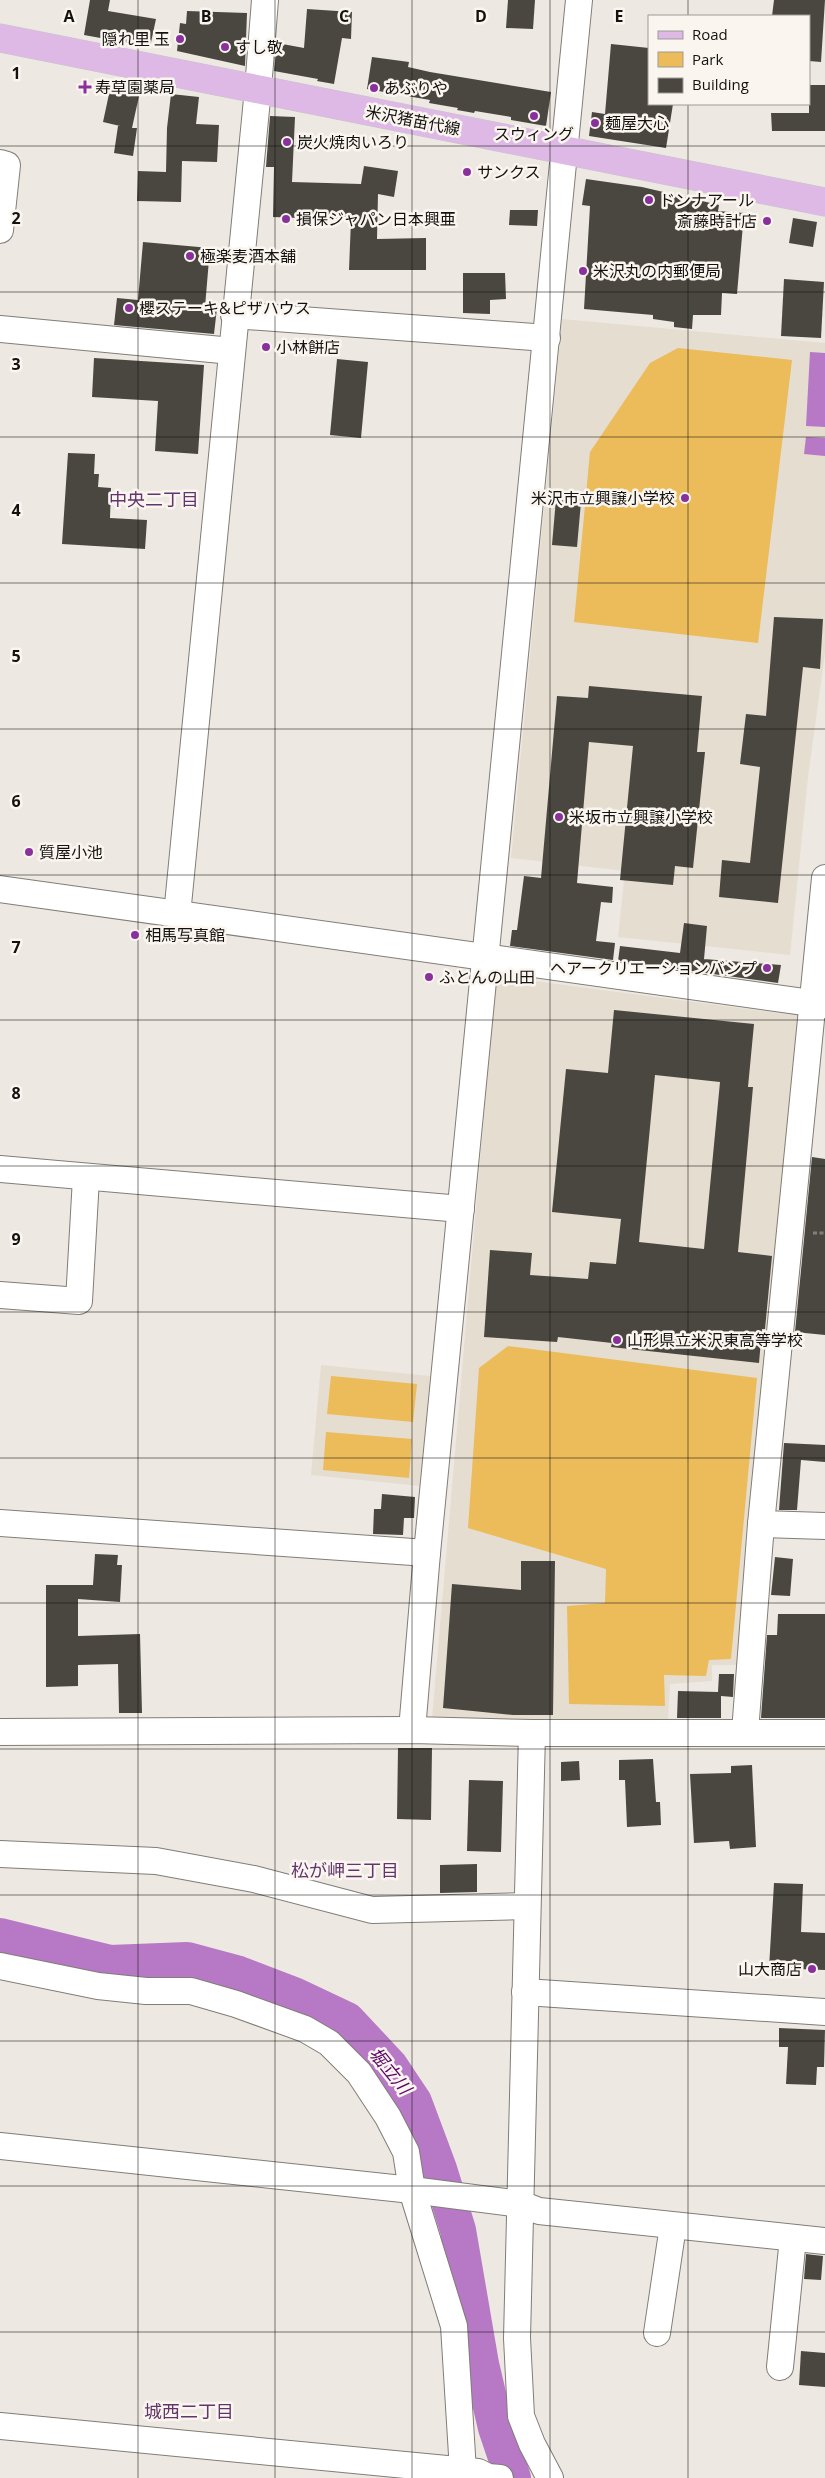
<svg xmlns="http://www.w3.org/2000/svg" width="825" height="2478" viewBox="0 0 825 2478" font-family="'Open Sans','Noto Sans JP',sans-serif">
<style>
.built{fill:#e5ddd0}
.green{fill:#ecbb5a}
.water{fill:#b778c5}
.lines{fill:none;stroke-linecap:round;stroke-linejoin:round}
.river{stroke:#b778c5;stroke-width:36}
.building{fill:#4a4741;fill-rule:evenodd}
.minor-casing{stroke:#817d77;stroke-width:28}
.major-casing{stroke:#c7c6c6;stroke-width:29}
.path{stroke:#827f7a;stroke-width:3;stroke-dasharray:4 2.5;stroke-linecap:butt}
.minor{stroke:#fff;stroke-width:26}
.major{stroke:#deb9e6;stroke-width:28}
.grid{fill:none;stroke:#141210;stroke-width:1;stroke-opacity:0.55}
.poi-dot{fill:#8a309d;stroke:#faf6ef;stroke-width:2}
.labels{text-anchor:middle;stroke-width:5;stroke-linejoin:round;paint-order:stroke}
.poi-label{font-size:16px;fill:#141210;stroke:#faf6ef;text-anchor:start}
.street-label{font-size:16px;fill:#141210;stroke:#faf6ef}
.neighbourhood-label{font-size:18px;fill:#62366c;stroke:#faf6ef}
.water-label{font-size:18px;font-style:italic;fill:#5b056a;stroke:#faf6ef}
.grid-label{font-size:16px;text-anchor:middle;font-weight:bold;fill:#141210;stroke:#faf6ef;stroke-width:5;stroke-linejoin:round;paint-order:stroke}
</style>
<rect width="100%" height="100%" fill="#ede9e2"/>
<!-- built -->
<g class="built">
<path d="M 562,319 L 825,343 L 825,653 L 808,777 L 790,955 L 618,937 L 625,871 L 511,858 Z"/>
<path d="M 496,976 L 801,1016 L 739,1665 L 712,1665 L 712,1681 L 670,1684 L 668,1720 L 432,1719 Z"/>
<path d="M 321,1365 L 430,1376 L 420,1486 L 311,1475 Z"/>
</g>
<!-- green -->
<g class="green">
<path d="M 678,348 L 792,360 L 758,643 L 574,622 L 590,452 L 650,363 Z"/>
<path d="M 508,1346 L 757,1378 L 731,1659 L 709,1660 L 706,1676 L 664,1675 L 665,1706 L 569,1704 L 567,1606 L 605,1603 L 606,1569 L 468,1528 L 479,1368 Z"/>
<path d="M 331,1376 L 417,1384 L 413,1422 L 327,1414 Z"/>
<path d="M 326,1432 L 412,1439 L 409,1478 L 323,1470 Z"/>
</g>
<!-- water -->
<g class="water">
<path d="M 810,352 L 825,353 L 825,427 L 806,426 Z"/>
<path d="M 806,437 L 825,438 L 825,456 L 804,454 Z"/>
</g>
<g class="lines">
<!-- river -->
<path class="river" d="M 0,1936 L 110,1963 L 187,1960 L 239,1974 L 294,1995 L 347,2020 L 390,2066 L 414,2102 L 439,2169 L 458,2230 L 481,2364 L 496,2428 L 513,2478"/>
</g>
<!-- building -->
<g class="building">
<path d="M 90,0 L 110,0 L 108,11 L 156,19 L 150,47 L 84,35 Z"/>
<path d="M 508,0 L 535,0 L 533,29 L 506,28 Z"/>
<path d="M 774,0 L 825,0 L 821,62 L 809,61 L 809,16 L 772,16 Z"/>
<path d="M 307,9 L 352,12 L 351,39 L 342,38 L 334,84 L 317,81 L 318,79 L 274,71 L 277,43 L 304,48 Z"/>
<path d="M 187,11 L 247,13 L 245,66 L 177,51 L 180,23 L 186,24 Z"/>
<path d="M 611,44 L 649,48 L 649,104 L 673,104 L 666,148 L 589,136 L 592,112 L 605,114 Z"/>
<path d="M 372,57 L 409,62 L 408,67 L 430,72 L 551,92 L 546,126 L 511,120 L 511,117 L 475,111 L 474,113 L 457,110 L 458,108 L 429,103 L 430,100 L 367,89 Z"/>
<path d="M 112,80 L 141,87 L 132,128 L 137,128 L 133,156 L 114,153 L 118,126 L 120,126 L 103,122 Z"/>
<path d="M 809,85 L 825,85 L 825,131 L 772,131 L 771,113 L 809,113 Z"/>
<path d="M 171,94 L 199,97 L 196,124 L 219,125 L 217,162 L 182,161 L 181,202 L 137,201 L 138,171 L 166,172 L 167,128 Z"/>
<path d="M 270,116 L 295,117 L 292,182 L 361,184 L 364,166 L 398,171 L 394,197 L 378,194 L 377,239 L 426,238 L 426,270 L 349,270 L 351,220 L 273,217 L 274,167 L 266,167 Z"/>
<path d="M 586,179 L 642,187 L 719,205 L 718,211 L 744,213 L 737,294 L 722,293 L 721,315 L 693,315 L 692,329 L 674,327 L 674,322 L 653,319 L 653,315 L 584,309 L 590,206 L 582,205 Z"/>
<path d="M 510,210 L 538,210 L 537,226 L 509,225 Z"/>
<path d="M 793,218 L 817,222 L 813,247 L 789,243 Z"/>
<path d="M 143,242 L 210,248 L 205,307 L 217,308 L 214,334 L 114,325 L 117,298 L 138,300 Z"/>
<path d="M 463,273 L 505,273 L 506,299 L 490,300 L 490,314 L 463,313 Z"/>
<path d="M 784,279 L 824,282 L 821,338 L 781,336 Z"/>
<path d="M 94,358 L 204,365 L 198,454 L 155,451 L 158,401 L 92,397 Z"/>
<path d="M 337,359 L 368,362 L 361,438 L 330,435 Z"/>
<path d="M 68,453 L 95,454 L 94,474 L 99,474 L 98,487 L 111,488 L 110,518 L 147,520 L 145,549 L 62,544 Z"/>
<path d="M 556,499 L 581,502 L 577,547 L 552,545 Z"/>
<path d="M 774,617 L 823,619 L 820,669 L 803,667 L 778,903 L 719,897 L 722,860 L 750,863 L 760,767 L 740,764 L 746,714 L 766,716 Z"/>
<path d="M 589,686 L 702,696 L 697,752 L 705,752 L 693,868 L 675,866 L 673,885 L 620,880 L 633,746 L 589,742 L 577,883 L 613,887 L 612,903 L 601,902 L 596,941 L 615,943 L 613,960 L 510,946 L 512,930 L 517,930 L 524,876 L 541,878 L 557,696 L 588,698 Z"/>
<path d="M 684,923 L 707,926 L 703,970 L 704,959 L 781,965 L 778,983 L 618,961 L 620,946 L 680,953 Z"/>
<path d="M 614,1010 L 754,1024 L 748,1087 L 753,1087 L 738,1252 L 772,1256 L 765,1329 L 762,1329 L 759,1363 L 611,1347 L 612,1343 L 558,1337 L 557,1342 L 484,1337 L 490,1250 L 532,1253 L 530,1275 L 588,1279 L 590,1262 L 616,1264 L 621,1219 L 552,1212 L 566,1069 L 608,1073 ZM 655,1075 L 720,1082 L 704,1249 L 639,1242 Z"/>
<path d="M 812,1157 L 825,1159 L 825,1335 L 795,1332 Z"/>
<path d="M 784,1443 L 825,1445 L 825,1462 L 801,1460 L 797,1510 L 779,1510 Z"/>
<path d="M 382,1494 L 415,1497 L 414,1518 L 404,1518 L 403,1535 L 373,1534 L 374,1509 L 381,1509 Z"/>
<path d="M 95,1554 L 118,1555 L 117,1565 L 122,1565 L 120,1602 L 78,1599 L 78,1636 L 140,1634 L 142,1713 L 119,1713 L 118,1664 L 78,1665 L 78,1686 L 46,1687 L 46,1585 L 93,1585 Z"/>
<path d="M 775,1557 L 793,1559 L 790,1596 L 771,1595 Z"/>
<path d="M 521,1561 L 555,1561 L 553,1715 L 513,1715 L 443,1708 L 452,1584 L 521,1590 Z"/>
<path d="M 778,1614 L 825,1614 L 825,1718 L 761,1718 L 767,1635 L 777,1635 Z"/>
<path d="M 719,1674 L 734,1674 L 733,1697 L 721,1696 L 721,1718 L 677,1718 L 678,1691 L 718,1692 Z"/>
<path d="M 398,1748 L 432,1748 L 431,1820 L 397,1819 Z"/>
<path d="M 653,1759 L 656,1802 L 660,1802 L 661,1825 L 627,1827 L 625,1780 L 619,1780 L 619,1760 Z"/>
<path d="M 579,1761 L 580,1780 L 561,1781 L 561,1762 Z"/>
<path d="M 752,1765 L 756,1847 L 730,1849 L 729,1841 L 694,1843 L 690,1774 L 731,1773 L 731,1766 Z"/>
<path d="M 469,1780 L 503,1781 L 501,1852 L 467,1851 Z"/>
<path d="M 477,1864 L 477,1892 L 440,1893 L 440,1865 Z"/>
<path d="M 774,1883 L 803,1884 L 801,1932 L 825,1933 L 825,1970 L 769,1968 Z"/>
<path d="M 779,2028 L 825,2030 L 824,2067 L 817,2067 L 816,2085 L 786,2084 L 788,2047 L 779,2047 Z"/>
<path d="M 806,2254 L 823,2256 L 821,2280 L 804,2279 Z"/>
<path d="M 801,2351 L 825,2353 L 825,2387 L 799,2385 Z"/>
</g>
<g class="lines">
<defs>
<g id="minor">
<path d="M 0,163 L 7,165 L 0,230"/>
<path d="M 234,315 L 547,338"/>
<path d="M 0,329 L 232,351"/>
<path d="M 0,889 L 825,1005"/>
<path d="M 177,915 L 258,89 L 265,0"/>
<path d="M 0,1169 L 461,1209"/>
<path d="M 0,1295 L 79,1301 L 86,1178"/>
<path d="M 0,1523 L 427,1553"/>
<path d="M 761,1524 L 825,1526"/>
<path d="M 412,1730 L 427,1553 L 579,0"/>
<path d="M 0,1732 L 412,1730 L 532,1733 L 825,1733"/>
<path d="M 745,1732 L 761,1524 L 825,878"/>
<path d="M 532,1733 L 517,2338 L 521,2416 L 532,2444 L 550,2478"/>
<path d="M 0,1854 L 156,1861 L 254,1879 L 372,1910 L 527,1906"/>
<path d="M 0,1966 L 98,1986 L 146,1991 L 191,1991 L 236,2004 L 305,2029 L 329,2043 L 359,2073 L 388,2117 L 406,2152 L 412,2190 L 454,2326 L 463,2471"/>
<path d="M 525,1992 L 825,2012"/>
<path d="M 0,2146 L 412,2190 L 521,2204 L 539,2211 L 825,2241"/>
<path d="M 657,2333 L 673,2226"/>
<path d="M 780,2367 L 793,2238"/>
<path d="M 0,2426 L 478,2472 L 488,2477 L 500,2478"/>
</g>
<path id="major" d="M 0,38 L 825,202"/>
</defs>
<!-- minor casing -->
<use href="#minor" class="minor-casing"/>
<!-- major casing -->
<use href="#major" class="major-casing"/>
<!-- path -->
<path class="path" d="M 813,1233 L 825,1233"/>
<!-- minor -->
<use href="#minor" class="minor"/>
<!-- major -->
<use href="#major" class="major"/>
</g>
<!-- grid -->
<path class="grid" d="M 138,0 L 138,2478M 275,0 L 275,2478M 412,0 L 412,2478M 550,0 L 550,2478M 688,0 L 688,16M 688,104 L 688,2478M 0,146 L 825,146M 0,292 L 825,292M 0,437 L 825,437M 0,583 L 825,583M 0,729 L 825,729M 0,875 L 825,875M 0,1020 L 825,1020M 0,1166 L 825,1166M 0,1312 L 825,1312M 0,1458 L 825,1458M 0,1603 L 825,1603M 0,1749 L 825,1749M 0,1895 L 825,1895M 0,2041 L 825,2041M 0,2186 L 825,2186M 0,2332 L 825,2332"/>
<!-- markers -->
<g class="poi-dot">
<circle cx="180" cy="39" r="5"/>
<circle cx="225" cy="47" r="5"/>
<path d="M82.5 79.5h5v5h5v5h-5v5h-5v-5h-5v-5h5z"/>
<circle cx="374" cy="88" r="5"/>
<circle cx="534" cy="116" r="5"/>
<circle cx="595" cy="123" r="5"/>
<circle cx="287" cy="142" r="5"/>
<circle cx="467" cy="172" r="5"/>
<circle cx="649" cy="200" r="5"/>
<circle cx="286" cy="219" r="5"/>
<circle cx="767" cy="221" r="5"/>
<circle cx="190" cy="256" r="5"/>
<circle cx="583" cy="271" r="5"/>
<circle cx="129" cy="308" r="5"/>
<circle cx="266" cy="347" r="5"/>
<circle cx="685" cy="498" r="5"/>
<circle cx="559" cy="817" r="5"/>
<circle cx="29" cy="852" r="5"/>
<circle cx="135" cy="935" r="5"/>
<circle cx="767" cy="968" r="5"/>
<circle cx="429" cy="977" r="5"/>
<circle cx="617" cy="1340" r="5"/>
<circle cx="812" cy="1969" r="5"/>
</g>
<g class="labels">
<!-- poi labels -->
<g class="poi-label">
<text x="170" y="45" text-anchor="end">隠れ里 玉</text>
<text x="235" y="53">すし敬</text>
<text x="95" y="93">寿草園薬局</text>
<text x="384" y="94">あぶりや</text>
<text x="605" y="129">麺屋大心</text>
<text x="534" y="140" text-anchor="middle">スウィング</text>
<text x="297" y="148">炭火焼肉いろり</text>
<text x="477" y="178">サンクス</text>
<text x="659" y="206">ドンナアール</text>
<text x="296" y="225">損保ジャパン日本興亜</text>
<text x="757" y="227" text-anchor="end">斎藤時計店</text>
<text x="200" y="262">極楽麦酒本舗</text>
<text x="593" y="277">米沢丸の内郵便局</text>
<text x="139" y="314">櫻ステーキ&amp;ピザハウス</text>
<text x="276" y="353">小林餅店</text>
<text x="675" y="504" text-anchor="end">米沢市立興譲小学校</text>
<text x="569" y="823">米坂市立興譲小学校</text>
<text x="39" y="858">質屋小池</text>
<text x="145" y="941">相馬写真館</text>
<text x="757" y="974" text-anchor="end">ヘアークリエーションバンプ</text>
<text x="439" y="983">ふとんの山田</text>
<text x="627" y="1346">山形県立米沢東高等学校</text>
<text x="802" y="1975" text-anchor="end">山大商店</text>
</g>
<!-- street labels -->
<g class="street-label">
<text transform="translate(413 120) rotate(11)" y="6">米沢猪苗代線</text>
</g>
<!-- neighbourhood labels -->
<g class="neighbourhood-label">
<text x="154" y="506">中央二丁目</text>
<text x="345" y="1877">松が岬三丁目</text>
<text x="189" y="2418">城西二丁目</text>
</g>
<!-- water labels -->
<g class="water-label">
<text transform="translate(390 2071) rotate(51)" y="6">堀立川</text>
</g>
</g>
<g class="grid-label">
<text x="69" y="22">A</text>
<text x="206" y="22">B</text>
<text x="344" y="22">C</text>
<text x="481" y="22">D</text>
<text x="619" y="22">E</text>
<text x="16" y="79">1</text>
<text x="16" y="224">2</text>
<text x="16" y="370">3</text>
<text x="16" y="516">4</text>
<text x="16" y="662">5</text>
<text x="16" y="807">6</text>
<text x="16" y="953">7</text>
<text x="16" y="1099">8</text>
<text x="16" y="1245">9</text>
</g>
<!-- legend -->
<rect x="648" y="15" width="162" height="90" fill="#faf6ef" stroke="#9e9b96"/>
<rect x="658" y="31" width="25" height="8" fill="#deb9e6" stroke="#9e9b96"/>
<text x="692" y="40" font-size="15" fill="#141210">Road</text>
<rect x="658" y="52" width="25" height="15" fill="#ecbb5a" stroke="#9e9b96"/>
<text x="692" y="65" font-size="15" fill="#141210">Park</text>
<rect x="658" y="78" width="25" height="15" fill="#4a4741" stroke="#9e9b96"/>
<text x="692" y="90" font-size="15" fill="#141210">Building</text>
</svg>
